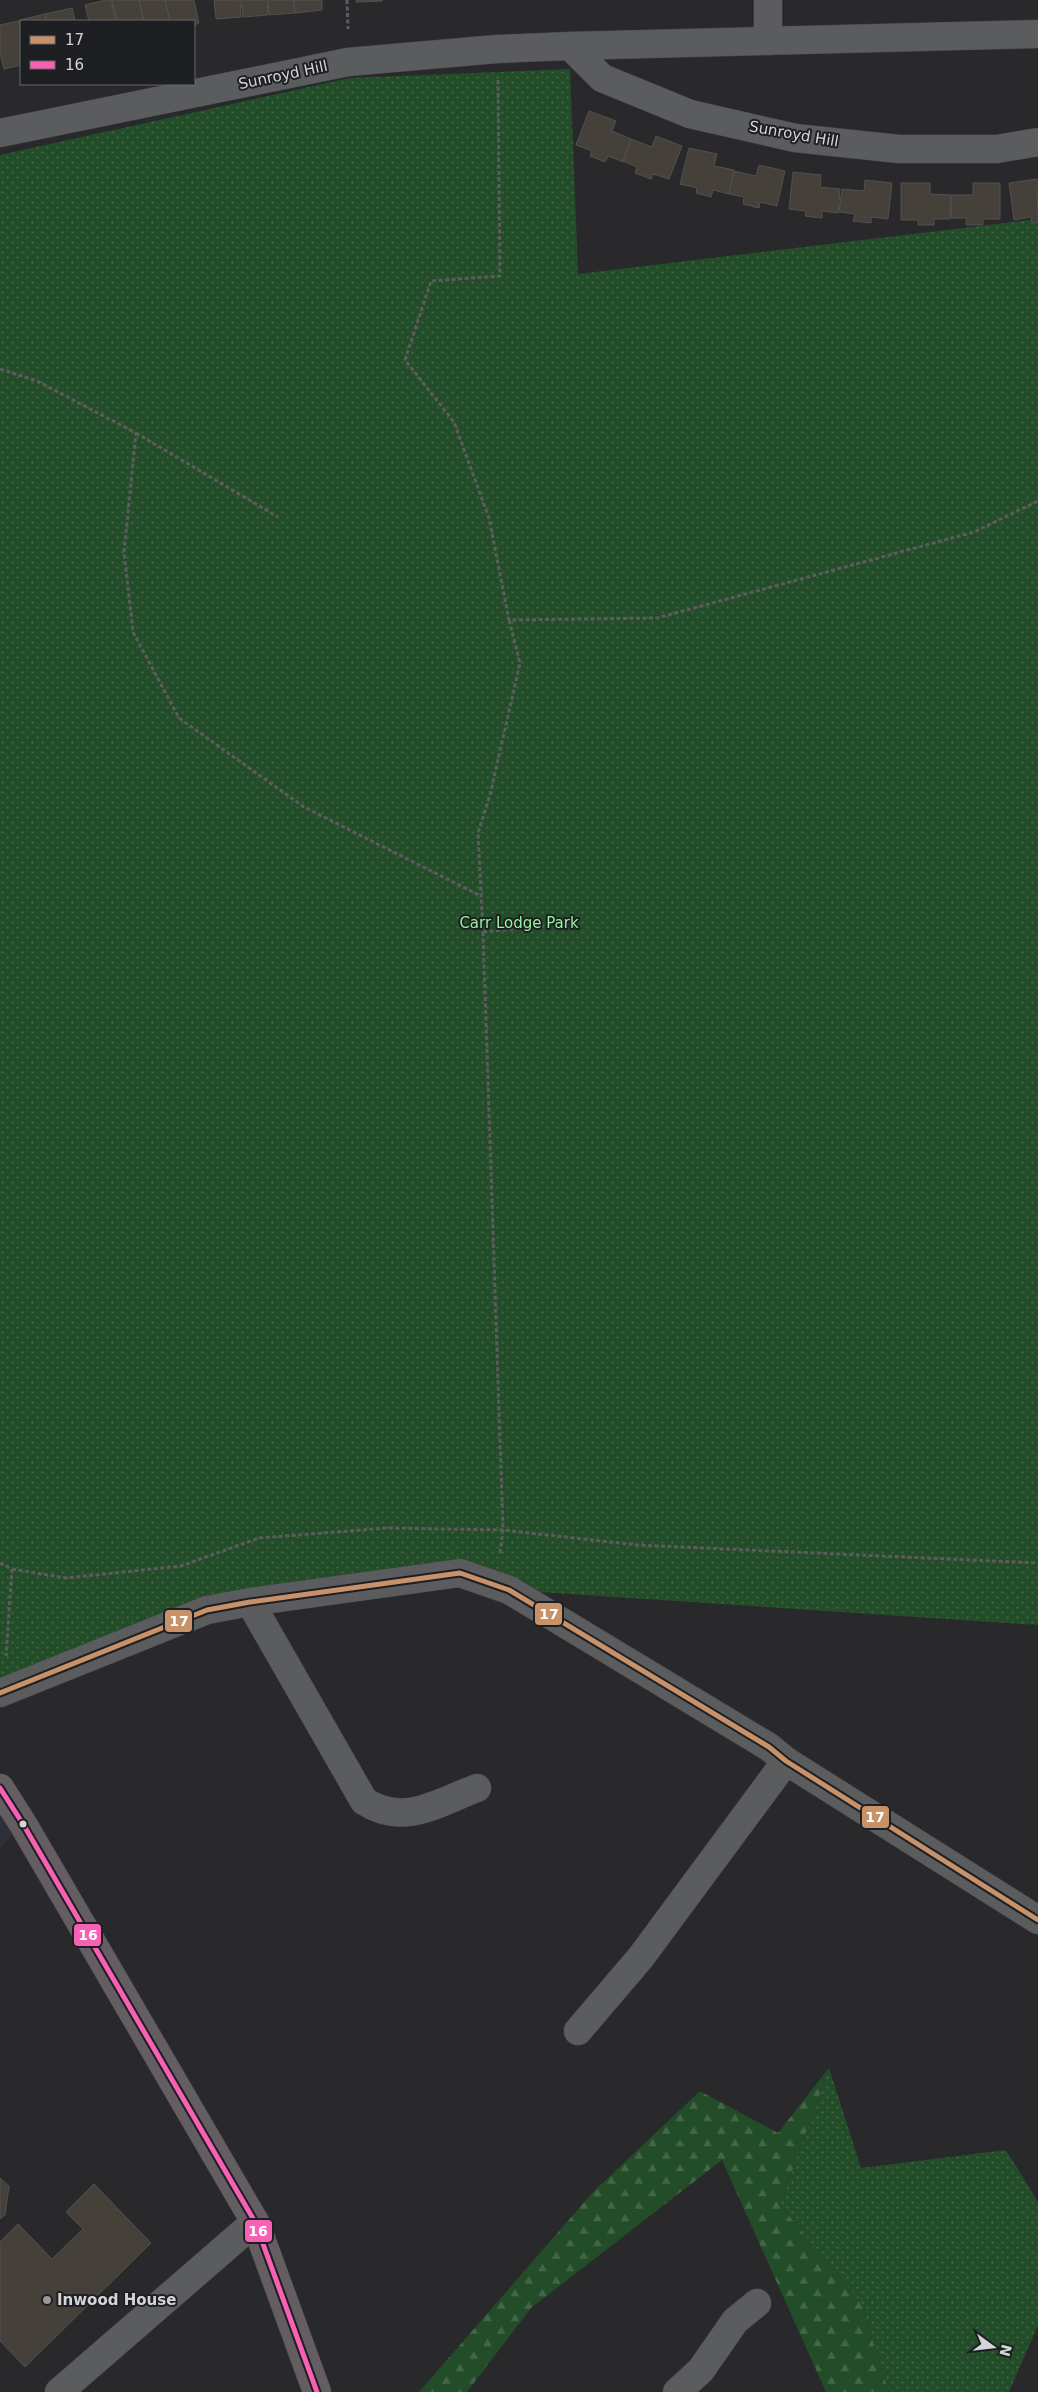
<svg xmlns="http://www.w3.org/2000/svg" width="1038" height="2392" viewBox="0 0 1038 2392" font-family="'DejaVu Sans',sans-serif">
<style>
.built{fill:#2e2f37}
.green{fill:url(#green-dots)}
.forest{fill:url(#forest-firs)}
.building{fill:#46403a;stroke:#515151}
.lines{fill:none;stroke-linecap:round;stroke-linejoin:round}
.minor-casing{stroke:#454547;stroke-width:29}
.major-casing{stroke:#454547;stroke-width:29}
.path{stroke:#5c5c5e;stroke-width:3;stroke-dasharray:4 2.5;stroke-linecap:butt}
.minor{stroke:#5b5c5d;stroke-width:28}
.major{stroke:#645d61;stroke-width:28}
.bus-1-casing{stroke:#1e1f22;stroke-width:9}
.bus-2-casing{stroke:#1e1f22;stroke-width:9}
.bus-1{stroke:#c7916a;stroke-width:5}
.bus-2{stroke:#f860b3;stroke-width:5}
.bus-dot{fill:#d5d5d7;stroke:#1e1f22;stroke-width:2}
.poi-dot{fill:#99999b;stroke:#1e1f22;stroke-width:2}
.labels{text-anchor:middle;stroke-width:4;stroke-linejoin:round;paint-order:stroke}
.street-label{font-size:15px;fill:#d5d5d7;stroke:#1e1f22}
.park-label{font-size:15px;fill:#96f39e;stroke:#1e1f22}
.poi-label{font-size:15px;font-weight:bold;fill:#d5d5d7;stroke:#1e1f22;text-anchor:start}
.line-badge{stroke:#1e1f22;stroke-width:2}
.badge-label{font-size:14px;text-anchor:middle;font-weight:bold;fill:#fff}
</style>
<defs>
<pattern id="green-dots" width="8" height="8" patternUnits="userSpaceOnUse" patternTransform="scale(1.25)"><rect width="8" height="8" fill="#234d28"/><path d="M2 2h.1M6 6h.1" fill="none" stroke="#426646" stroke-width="1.8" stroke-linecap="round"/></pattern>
<pattern id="forest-firs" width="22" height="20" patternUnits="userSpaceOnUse" patternTransform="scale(1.25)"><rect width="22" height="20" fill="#234d28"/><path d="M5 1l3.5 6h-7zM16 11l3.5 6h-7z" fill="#426646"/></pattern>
</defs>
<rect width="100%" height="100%" fill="#29292b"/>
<!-- built -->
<path class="built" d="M 0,1788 L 23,1824 L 0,1848 Z"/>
<!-- green -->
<g class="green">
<path d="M 570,69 L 578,274 L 1038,219 L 1038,1625 L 509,1590 L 460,1573 L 207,1610 L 0,1693 L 0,155 L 350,78 Z"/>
<path d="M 829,2068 L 861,2168 L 1006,2150 L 1038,2202 L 1038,2325 L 1009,2392 L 889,2392 L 861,2303 L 780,2205 Z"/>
</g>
<!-- forest -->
<path class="forest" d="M 829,2068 L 780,2205 L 861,2303 L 889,2392 L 826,2392 L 722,2160 L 531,2308 L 467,2392 L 419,2392 L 593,2192 L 700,2091 L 778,2133 Z"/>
<!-- building -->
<g class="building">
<path d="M 106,0 L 111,0 L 116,21 L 89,21 L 85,5 Z"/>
<path d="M 112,0 L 139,0 L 143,21 L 117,21 Z"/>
<path d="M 139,0 L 165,0 L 170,21 L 144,21 Z"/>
<path d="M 165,0 L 194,0 L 199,23 L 194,25 L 194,21 L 170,21 Z"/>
<path d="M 214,0 L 240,0 L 241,17 L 216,19 Z"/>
<path d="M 241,0 L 267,0 L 268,15 L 243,17 Z"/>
<path d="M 268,0 L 294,0 L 295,13 L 269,15 Z"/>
<path d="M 294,0 L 322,0 L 322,10 L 295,13 Z"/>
<path d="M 356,0 L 382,0 L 382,1 L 356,2 Z"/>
<path d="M 72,8 L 75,21 L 46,21 L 45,14 Z"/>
<path d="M 45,14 L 46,21 L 21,21 L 21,26 L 20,20 Z"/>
<path d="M 19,21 L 21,29 L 21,65 L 4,69 L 0,53 L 0,25 Z"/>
<path d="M 589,111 L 616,121 L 612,131 L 631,139 L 623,162 L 608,156 L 605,162 L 590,156 L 592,151 L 576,145 Z"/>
<path d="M 656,136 L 682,146 L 669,179 L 653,174 L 651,179 L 635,173 L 637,167 L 623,161 L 631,139 L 652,147 Z"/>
<path d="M 689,148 L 717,154 L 714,166 L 734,170 L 729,194 L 713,190 L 711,197 L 696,193 L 697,188 L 680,184 Z"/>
<path d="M 759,165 L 785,171 L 777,206 L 760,202 L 759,208 L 743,204 L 744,197 L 729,194 L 734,171 L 756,176 Z"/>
<path d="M 793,172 L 821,175 L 820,187 L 840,189 L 838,213 L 822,211 L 822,218 L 805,216 L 806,211 L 789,209 Z"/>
<path d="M 1037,179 L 1038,222 L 1032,223 L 1031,217 L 1014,220 L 1009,183 Z"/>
<path d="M 865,180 L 892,183 L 888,219 L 871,217 L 871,223 L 853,221 L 855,214 L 839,212 L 842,189 L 864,191 Z"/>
<path d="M 901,183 L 930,183 L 930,194 L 951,195 L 950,219 L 934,219 L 934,225 L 918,225 L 918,220 L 901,220 Z"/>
<path d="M 973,183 L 1000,183 L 1000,219 L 983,219 L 983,225 L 966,225 L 966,218 L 951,218 L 951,195 L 973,195 Z"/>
<path d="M 0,2178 L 9,2186 L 5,2215 L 0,2219 Z"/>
<path d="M 94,2184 L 151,2243 L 25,2367 L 0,2341 L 0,2242 L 18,2224 L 52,2259 L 83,2229 L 66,2212 Z"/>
</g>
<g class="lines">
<defs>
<g id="minor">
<path d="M 768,41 L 768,0"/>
<path d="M 570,46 L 602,78 L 690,114 L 795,138 L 899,149 L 997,149 L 1038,142"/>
<path d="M 0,133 L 348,62 L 497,49 L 570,46 L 1038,34"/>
<path d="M 250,1602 L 364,1801 C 404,1827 437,1803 477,1788"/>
<path d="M 0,1693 L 207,1610 L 250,1602 L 460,1573 L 509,1590 L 769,1747 L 786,1761 L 1038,1920"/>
<path d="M 578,2031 L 641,1957 L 786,1761"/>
<path d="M 59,2392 L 255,2222"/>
<path d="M 677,2392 L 701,2370 L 735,2321 L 757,2303"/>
</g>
<path id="major" d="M 0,1788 L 23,1824 L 255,2222 L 317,2392"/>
</defs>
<!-- minor casing -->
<use href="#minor" class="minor-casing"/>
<!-- major casing -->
<use href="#major" class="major-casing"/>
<!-- path -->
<g class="path">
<path d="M 347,0 L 348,29"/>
<path d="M 498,80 L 500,276 L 431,281 L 405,360 L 454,422 L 489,518 L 509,620 L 657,618 L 974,532 L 1038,501"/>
<path d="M 0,369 L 37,381 L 136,433 L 124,552 L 133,632 L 179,718 L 304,807 L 481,896"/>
<path d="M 136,433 L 278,517"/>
<path d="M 483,932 L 544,926"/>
<path d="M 500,1553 L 503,1530 L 483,932 L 478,833 L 490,795 L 520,663 L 509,620"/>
<path d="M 0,1563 L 12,1569 L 6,1656"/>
<path d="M 12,1569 L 66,1578 L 181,1566 L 259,1538 L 387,1528 L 503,1530 L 637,1545 L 1038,1563"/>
</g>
<!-- minor -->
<use href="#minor" class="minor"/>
<!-- major -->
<use href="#major" class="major"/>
<defs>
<path id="bus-1" d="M 0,1693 L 207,1610 L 250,1602 L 460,1573 L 509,1590 L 769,1747 L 786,1761 L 1038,1920"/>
<path id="bus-2" d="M 0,1788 L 23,1824 L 255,2222 L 317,2392"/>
</defs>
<!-- bus-1 casing -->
<use href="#bus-1" class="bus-1-casing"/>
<!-- bus-2 casing -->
<use href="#bus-2" class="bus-2-casing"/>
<!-- bus-1 -->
<use href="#bus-1" class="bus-1"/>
<!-- bus-2 -->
<use href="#bus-2" class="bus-2"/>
</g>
<!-- markers -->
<circle class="bus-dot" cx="23" cy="1824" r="4.5"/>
<circle class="poi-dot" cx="47" cy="2300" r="5"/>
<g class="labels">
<!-- street labels -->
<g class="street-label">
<text transform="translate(283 75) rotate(-12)" y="5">Sunroyd Hill</text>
<text transform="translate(794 134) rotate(10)" y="5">Sunroyd Hill</text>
</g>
<!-- park labels -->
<g class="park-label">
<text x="519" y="928">Carr Lodge Park</text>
</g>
<!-- poi labels -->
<g class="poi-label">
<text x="57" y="2305">Inwood House</text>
</g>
</g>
<g class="line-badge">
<rect x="534" y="1602" width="29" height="24" rx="5" fill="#c7916a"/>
<rect x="164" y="1609" width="29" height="24" rx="5" fill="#c7916a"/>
<rect x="861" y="1805" width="29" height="24" rx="5" fill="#c7916a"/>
<rect x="73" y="1923" width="29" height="24" rx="5" fill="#f860b3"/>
<rect x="244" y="2219" width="29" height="24" rx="5" fill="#f860b3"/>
</g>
<g class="badge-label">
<text x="549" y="1619">17</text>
<text x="179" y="1626">17</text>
<text x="875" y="1822">17</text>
<text x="88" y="1940">16</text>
<text x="258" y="2236">16</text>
</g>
<!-- legend -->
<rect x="20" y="20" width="175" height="65" fill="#1e1f22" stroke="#67686a"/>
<rect x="30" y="36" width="25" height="8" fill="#c7916a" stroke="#67686a"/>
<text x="65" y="45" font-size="15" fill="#d5d5d7">17</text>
<rect x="30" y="61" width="25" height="8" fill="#f860b3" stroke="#67686a"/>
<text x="65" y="70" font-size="15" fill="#d5d5d7">16</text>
<!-- north arrow -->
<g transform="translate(993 2347) rotate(105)" stroke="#1e1f22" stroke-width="4" paint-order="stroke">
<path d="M0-4L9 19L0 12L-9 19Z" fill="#d5d5d7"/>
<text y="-8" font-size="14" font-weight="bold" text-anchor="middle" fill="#d5d5d7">N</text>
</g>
</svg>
